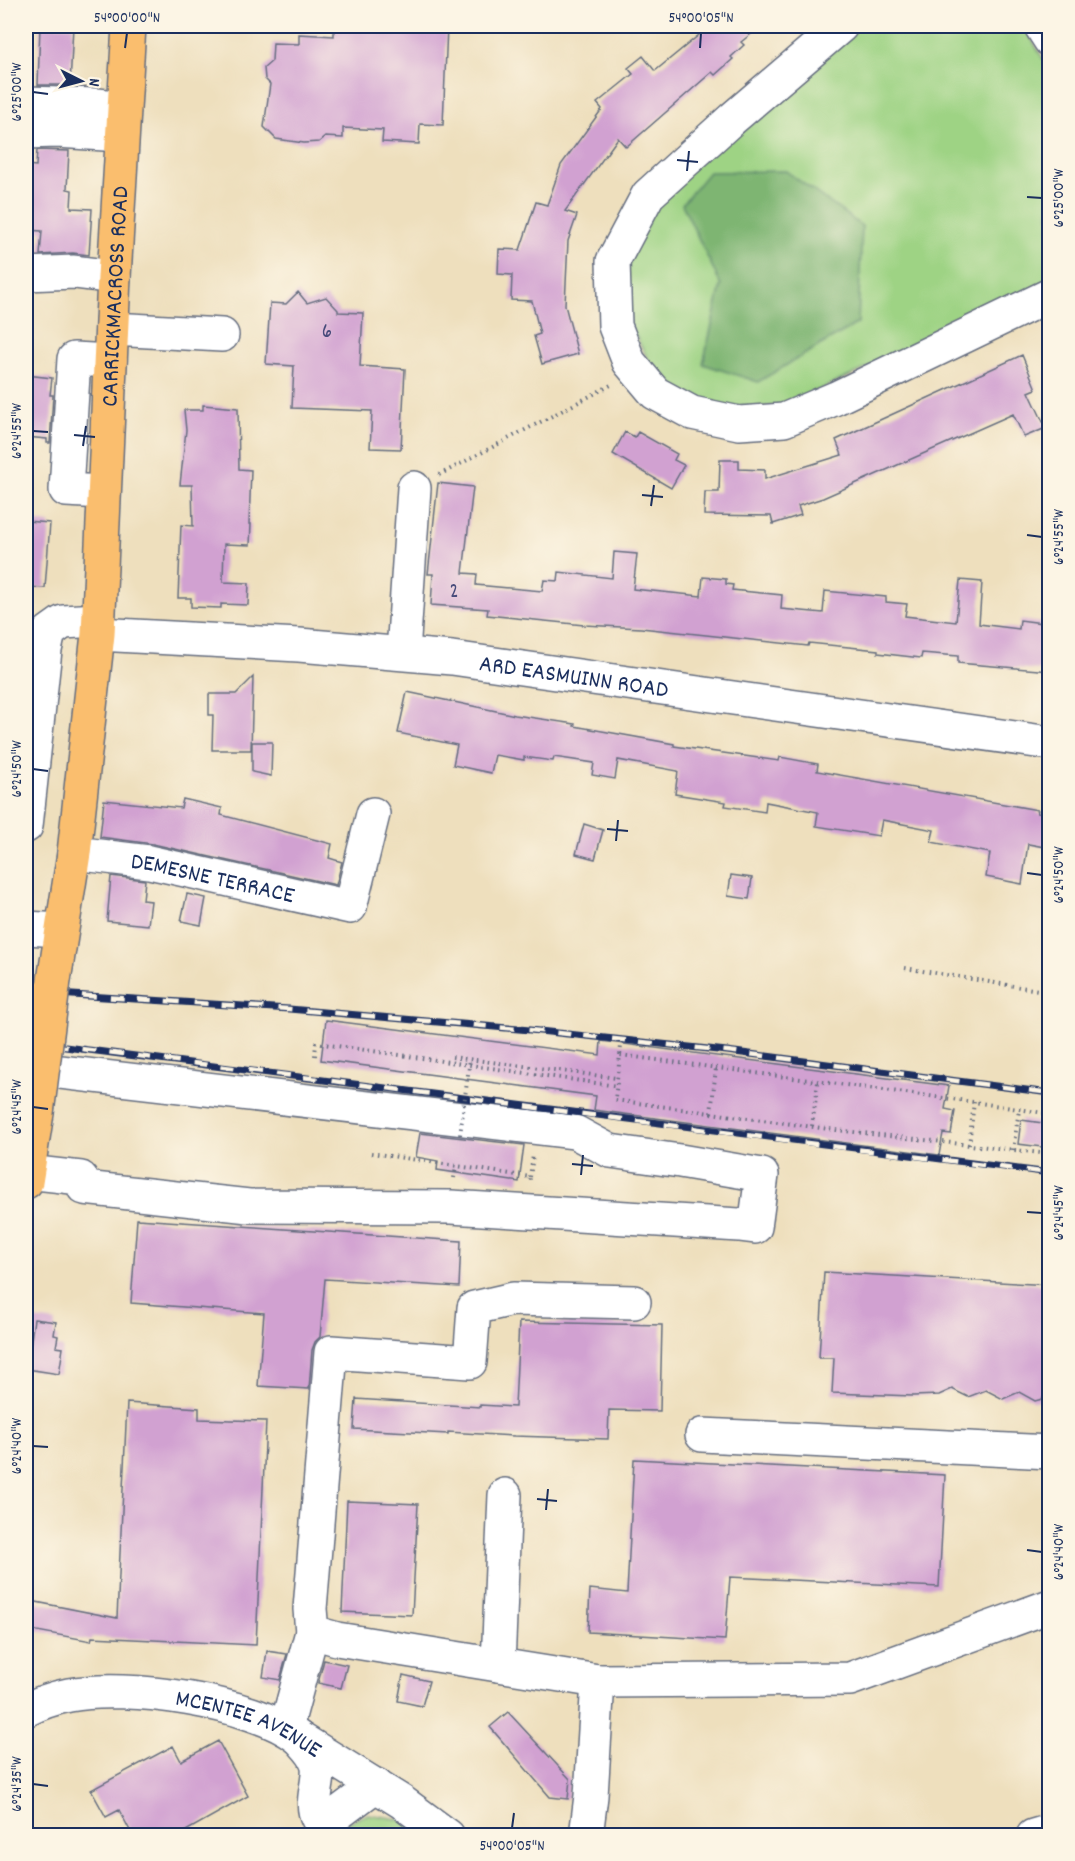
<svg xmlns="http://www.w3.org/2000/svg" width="1075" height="1861" font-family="Dekko,sans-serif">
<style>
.green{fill:#9ed384;stroke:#5c8171;stroke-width:1.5}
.forest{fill:#7eb572;stroke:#4c7268;stroke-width:1.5}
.building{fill:#d1a1d1}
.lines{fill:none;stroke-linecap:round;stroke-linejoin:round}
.minor-casing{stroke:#656d7f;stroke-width:36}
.major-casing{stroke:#656d7f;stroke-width:36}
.path{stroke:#656d7f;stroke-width:4;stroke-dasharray:1.5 4.5;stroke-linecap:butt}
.minor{stroke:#fff;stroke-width:33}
.major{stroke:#fabe6e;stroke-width:33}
.rail-casing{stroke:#1b2f5e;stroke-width:7}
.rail{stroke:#fcf5e5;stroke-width:4.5;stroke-dasharray:14;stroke-linecap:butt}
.major-bridge-casing{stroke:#656d7f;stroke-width:36;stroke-linecap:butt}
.path-bridge{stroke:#656d7f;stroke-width:4;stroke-dasharray:1.5 4.5;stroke-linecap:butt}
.major-bridge{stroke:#fabe6e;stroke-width:33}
.ticks{fill:none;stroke:#1b2f5e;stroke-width:2}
.labels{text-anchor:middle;stroke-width:6;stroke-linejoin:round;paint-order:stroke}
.number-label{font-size:21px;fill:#484c7b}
.street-label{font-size:24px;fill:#1b2f5e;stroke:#fcf5e5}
.neatline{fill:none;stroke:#1b2f5e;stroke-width:2}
.ticks-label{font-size:15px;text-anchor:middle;fill:#1b2f5e}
</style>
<rect width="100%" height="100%" fill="#fcf5e5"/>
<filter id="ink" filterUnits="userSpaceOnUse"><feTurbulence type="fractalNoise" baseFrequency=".0167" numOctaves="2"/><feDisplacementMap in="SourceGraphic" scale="12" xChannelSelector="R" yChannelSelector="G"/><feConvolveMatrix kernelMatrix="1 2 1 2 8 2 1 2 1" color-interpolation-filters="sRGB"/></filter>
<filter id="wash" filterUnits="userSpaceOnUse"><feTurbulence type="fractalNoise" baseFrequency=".008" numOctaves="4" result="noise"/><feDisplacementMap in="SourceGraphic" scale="24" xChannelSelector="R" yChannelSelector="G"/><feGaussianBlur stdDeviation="1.35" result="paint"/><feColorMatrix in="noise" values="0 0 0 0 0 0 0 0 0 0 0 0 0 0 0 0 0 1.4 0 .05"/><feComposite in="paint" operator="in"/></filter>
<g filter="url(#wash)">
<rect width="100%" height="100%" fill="#eedfbd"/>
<!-- green -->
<path class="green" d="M858,26H1024L1049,69V287L783,406L728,408L685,394L652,367L631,327L624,288L634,239L665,191Z
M368,1814L403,1820L432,1836H342L344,1824Z"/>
<!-- forest -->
<path class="forest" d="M786,171L862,226L858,323L758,382L703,364L721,285L682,204L709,172Z"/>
<g id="blocks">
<!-- building -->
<path class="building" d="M40,26H73L70,85H38Z
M334,26H447L443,125L420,124L419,144L382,142L383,130L343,128V138L325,137L319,142L304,143L276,139L264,127L270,84L265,79L264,68L272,61L273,43L299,44V34L334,36Z
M710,26H761L741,42L744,45L731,57L733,59L715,75L712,72L626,147L618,138L565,211L577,215L568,241L565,305L578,354L542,364L534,336L540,334L532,301L511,300L512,275L498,274L499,249L520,250L536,202L547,205L561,165L602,109L597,103L633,74L628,68L643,56L655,71Z
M37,150L69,151L67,189L72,190L71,208L92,209L89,255L73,253L40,255L42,231L26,230V165L36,166Z
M298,292L307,303L326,297L338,310V312L363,313L360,366L405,369L401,449L370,448L372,411L292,408L294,366L266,364L270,303L286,304Z
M1022,355L1036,389L1029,392L1046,428L1024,437L1013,414L823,498L798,506L801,515L773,524L771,516L704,515L705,492H719L720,460H739V469L765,470V479L842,455L836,440Z
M26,375L52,378L50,395H53L50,443H47V439L26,437Z
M203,405L238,408L239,469L251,470L249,524H251L250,545L224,544L223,582L249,583L248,605L221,604V608L191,607V598H178L181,525L193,526L192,485H180L186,430L184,410H203Z
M625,432L635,437L638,432L677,454L674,460L684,465L671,488L613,454Z
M438,483L473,487L463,573L477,574L476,585L542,591L544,580L558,581L559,572L612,578L614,552L637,554L633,589L701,596L703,577L726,579V584L733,585L732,590L782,595L781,609L823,613L825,591L886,597V602L907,604L905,616L956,622L960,580L982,582L979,624L1019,629L1020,620L1050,624V671L958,663V656L922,653L921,658L878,653V650L809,643L808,646L641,628L584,625L487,615L488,609L431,605L433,574H428Z
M26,521L50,523L45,588L26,587Z
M253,677L251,750H212L213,715H209V694H236Z
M407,692L515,715L575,724L574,726L674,744V746L779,761L780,757L818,764L817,771L1038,810L1037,813L1050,815V848L1028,844L1022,884L986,877L990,853L931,842L934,830L882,820L879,836L816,826L818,812L766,802L765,812L725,806L726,802L675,794L678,771L618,760L615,779L592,775L594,763L554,757L553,761L524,757V760L495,755L491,773L453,765L457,745L398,733Z
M252,742H272L271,776L252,772Z
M183,799L222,808L221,815L332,844L329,858L342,862L336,885L153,844L100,837L104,800L181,808Z
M584,824L603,830L595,859L576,854Z
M731,875L752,878L749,899L728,896Z
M111,876L145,880L143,900L151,901L148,925L107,921Z
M187,894L206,898L201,925L181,921Z
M326,1020L600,1055L601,1041L949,1086L945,1109L955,1111L951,1134L943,1133L939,1155L594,1110L596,1096L321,1060Z
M1021,1120L1050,1124V1148L1018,1144Z
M420,1133L524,1145L519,1182L437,1170L438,1161L416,1157Z
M137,1219L461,1241L459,1287L325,1279L320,1337L315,1342L312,1350L309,1389L258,1386L264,1313L131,1303Z
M824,1272L1050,1285V1381L1047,1393L1042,1399L1035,1401L1019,1392L1003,1399L986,1390L968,1397L952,1389L939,1395L913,1396L832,1393L834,1358H819Z
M34,1319L56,1322L54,1335L58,1336L56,1347L63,1348L59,1374L27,1369Z
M519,1322L662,1325L660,1411L609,1410L608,1439L514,1436L448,1432V1434L354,1429L356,1399L480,1407V1405L515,1407Z
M127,1403L199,1408V1419L266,1421L256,1645L92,1637L91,1641L26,1629V1600L117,1618Z
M634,1459L945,1475L939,1587L730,1577L725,1640L588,1632L590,1589L627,1593Z
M347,1501L418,1504L412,1615L342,1612Z
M267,1651L287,1654L280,1680L263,1677Z
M324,1660L347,1665L341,1688L318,1683Z
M403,1675L429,1681L422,1706L398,1701Z
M508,1712L570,1779L568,1799L550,1797L490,1727Z
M218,1741L248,1796L177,1836H133L119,1810L106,1817L91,1790L173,1746L181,1761Z"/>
</g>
</g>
<g filter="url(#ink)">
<use href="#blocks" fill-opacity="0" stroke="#656d7f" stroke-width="1.5"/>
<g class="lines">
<defs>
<g id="minor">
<path d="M841,26L732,119L648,195L613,261L615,326L629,362L655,393L692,413L739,423L784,420L836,398L1050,295"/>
<path d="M1041,26L1050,40"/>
<path d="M26,103L97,105L123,108"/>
<path d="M26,132L57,131L121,135"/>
<path d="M26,274L74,272L114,277"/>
<path d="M112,329L222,335"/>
<path d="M103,492L66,490L74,359L110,361"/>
<path id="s1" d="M98,634L299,645L452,658L1050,743"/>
<path d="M403,653L414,488"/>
<path d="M26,826L45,650L49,632L63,622L98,620"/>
<path id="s2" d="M74,853L149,862L350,907L373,814"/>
<path d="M26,928L61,930"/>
<path d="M26,1068L575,1132L610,1151L680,1161L762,1175L755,1227L739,1225L451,1207L249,1206L84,1188L81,1178L27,1172"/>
<path d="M702,1435L1050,1452"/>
<path d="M505,1495L498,1665L337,1639L312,1632L310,1609L331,1352L470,1362L474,1308L513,1299L634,1302"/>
<path d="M498,1665L598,1681L850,1679L1050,1606"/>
<path id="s3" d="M26,1710C39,1703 54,1698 69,1695C127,1684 252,1701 299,1738L402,1802L448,1836"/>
<path d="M286,1728L312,1632"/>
<path d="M299,1738C306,1746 316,1755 318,1766C320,1784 309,1803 318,1819L332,1818L376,1785"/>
<path d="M586,1836L591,1796L598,1681"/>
<path d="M1033,1836L1050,1831"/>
</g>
<g id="major">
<path id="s4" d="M53,987L74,853L98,634L114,277L129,26"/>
<path d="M26,1182L37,1113"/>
</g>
</defs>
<!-- minor casing -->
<use href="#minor" class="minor-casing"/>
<!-- major casing -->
<use href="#major" class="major-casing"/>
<!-- path -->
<path class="path" d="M439,475L613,384
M905,968L1050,992
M620,1055L621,1046
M315,1056L316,1043L617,1086
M452,1057L617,1078
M711,1113L716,1068
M1050,1114L974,1102L620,1055L615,1100L836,1130L1050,1154
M812,1126L818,1082
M969,1145L974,1102
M1013,1150L1019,1110
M371,1153L530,1177L529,1183
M530,1177L533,1155
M454,1178L456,1167"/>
<!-- minor -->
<use href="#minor" class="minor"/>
<!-- major -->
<use href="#major" class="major"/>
<defs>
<path id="rail" d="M26,992L289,1009L530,1030L727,1051L1050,1093
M26,1042C367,1084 708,1132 1050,1173"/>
</defs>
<!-- rail casing -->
<use href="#rail" class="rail-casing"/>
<!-- rail -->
<use href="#rail" class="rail"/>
<defs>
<path id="major-bridge" d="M37,1113L53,987"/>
</defs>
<!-- major-bridge casing -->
<use href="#major-bridge" class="major-bridge-casing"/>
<!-- path-bridge -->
<path class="path-bridge" d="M460,1135L470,1059"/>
<!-- major-bridge -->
<use href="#major-bridge" class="major-bridge"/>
</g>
</g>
<!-- ticks -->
<path class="ticks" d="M125,48L127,33M700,48L701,33M33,92L48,94M677,160L698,162M687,171L689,151M1027,197L1042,198M33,431L48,432M74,435L95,437M83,446L86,426M642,495L663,497M651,506L654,485M1027,535L1042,537M33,769L48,771M607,829L628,831M616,841L618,820M1027,873L1042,875M33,1107L48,1109M572,1164L593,1166M581,1175L583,1155M1027,1212L1042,1213M33,1446L48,1447M537,1499L557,1501M546,1510L548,1489M1027,1550L1042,1552M33,1784L48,1786M512,1828L514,1813"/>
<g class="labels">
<!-- number labels -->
<g class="number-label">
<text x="327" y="337">6</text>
<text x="454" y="597">2</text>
</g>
<!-- street labels -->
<g class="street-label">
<text dy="8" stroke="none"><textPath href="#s4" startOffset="694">CARRICKMACROSS ROAD</textPath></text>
<text dy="8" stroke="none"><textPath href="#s1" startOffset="478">ARD EASMUINN ROAD</textPath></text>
<text dy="8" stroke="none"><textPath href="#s2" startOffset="141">DEMESNE TERRACE</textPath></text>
<text dy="8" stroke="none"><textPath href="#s3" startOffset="231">MCENTEE AVENUE</textPath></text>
</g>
</g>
<!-- margin -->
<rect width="1075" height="1861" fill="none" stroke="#fcf5e5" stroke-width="66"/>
<!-- north arrow -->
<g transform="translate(81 81) rotate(96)" stroke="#fcf5e5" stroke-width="4.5" paint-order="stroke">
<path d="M0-4.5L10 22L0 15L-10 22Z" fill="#1b2f5e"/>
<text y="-9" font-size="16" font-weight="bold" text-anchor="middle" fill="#1b2f5e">N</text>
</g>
<rect x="33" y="33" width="1009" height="1795" class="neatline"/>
<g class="ticks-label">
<text x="127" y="22">54°00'00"N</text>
<text x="701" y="22">54°00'05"N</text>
<text transform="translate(16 92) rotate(-90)" y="5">6°25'00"W</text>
<text transform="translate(1058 198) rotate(-90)" y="5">6°25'00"W</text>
<text transform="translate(16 431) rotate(-90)" y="5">6°24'55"W</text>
<text transform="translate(1058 537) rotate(-90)" y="5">6°24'55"W</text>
<text transform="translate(16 769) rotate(-90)" y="5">6°24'50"W</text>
<text transform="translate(1058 875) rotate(-90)" y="5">6°24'50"W</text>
<text transform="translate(16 1107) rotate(-90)" y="5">6°24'45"W</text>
<text transform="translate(1058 1213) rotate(-90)" y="5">6°24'45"W</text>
<text transform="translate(16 1446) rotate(-90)" y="5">6°24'40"W</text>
<text transform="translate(1058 1552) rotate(-90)" y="5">6°24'40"W</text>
<text transform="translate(16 1784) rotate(-90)" y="5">6°24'35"W</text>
<text x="512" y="1850">54°00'05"N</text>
</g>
</svg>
